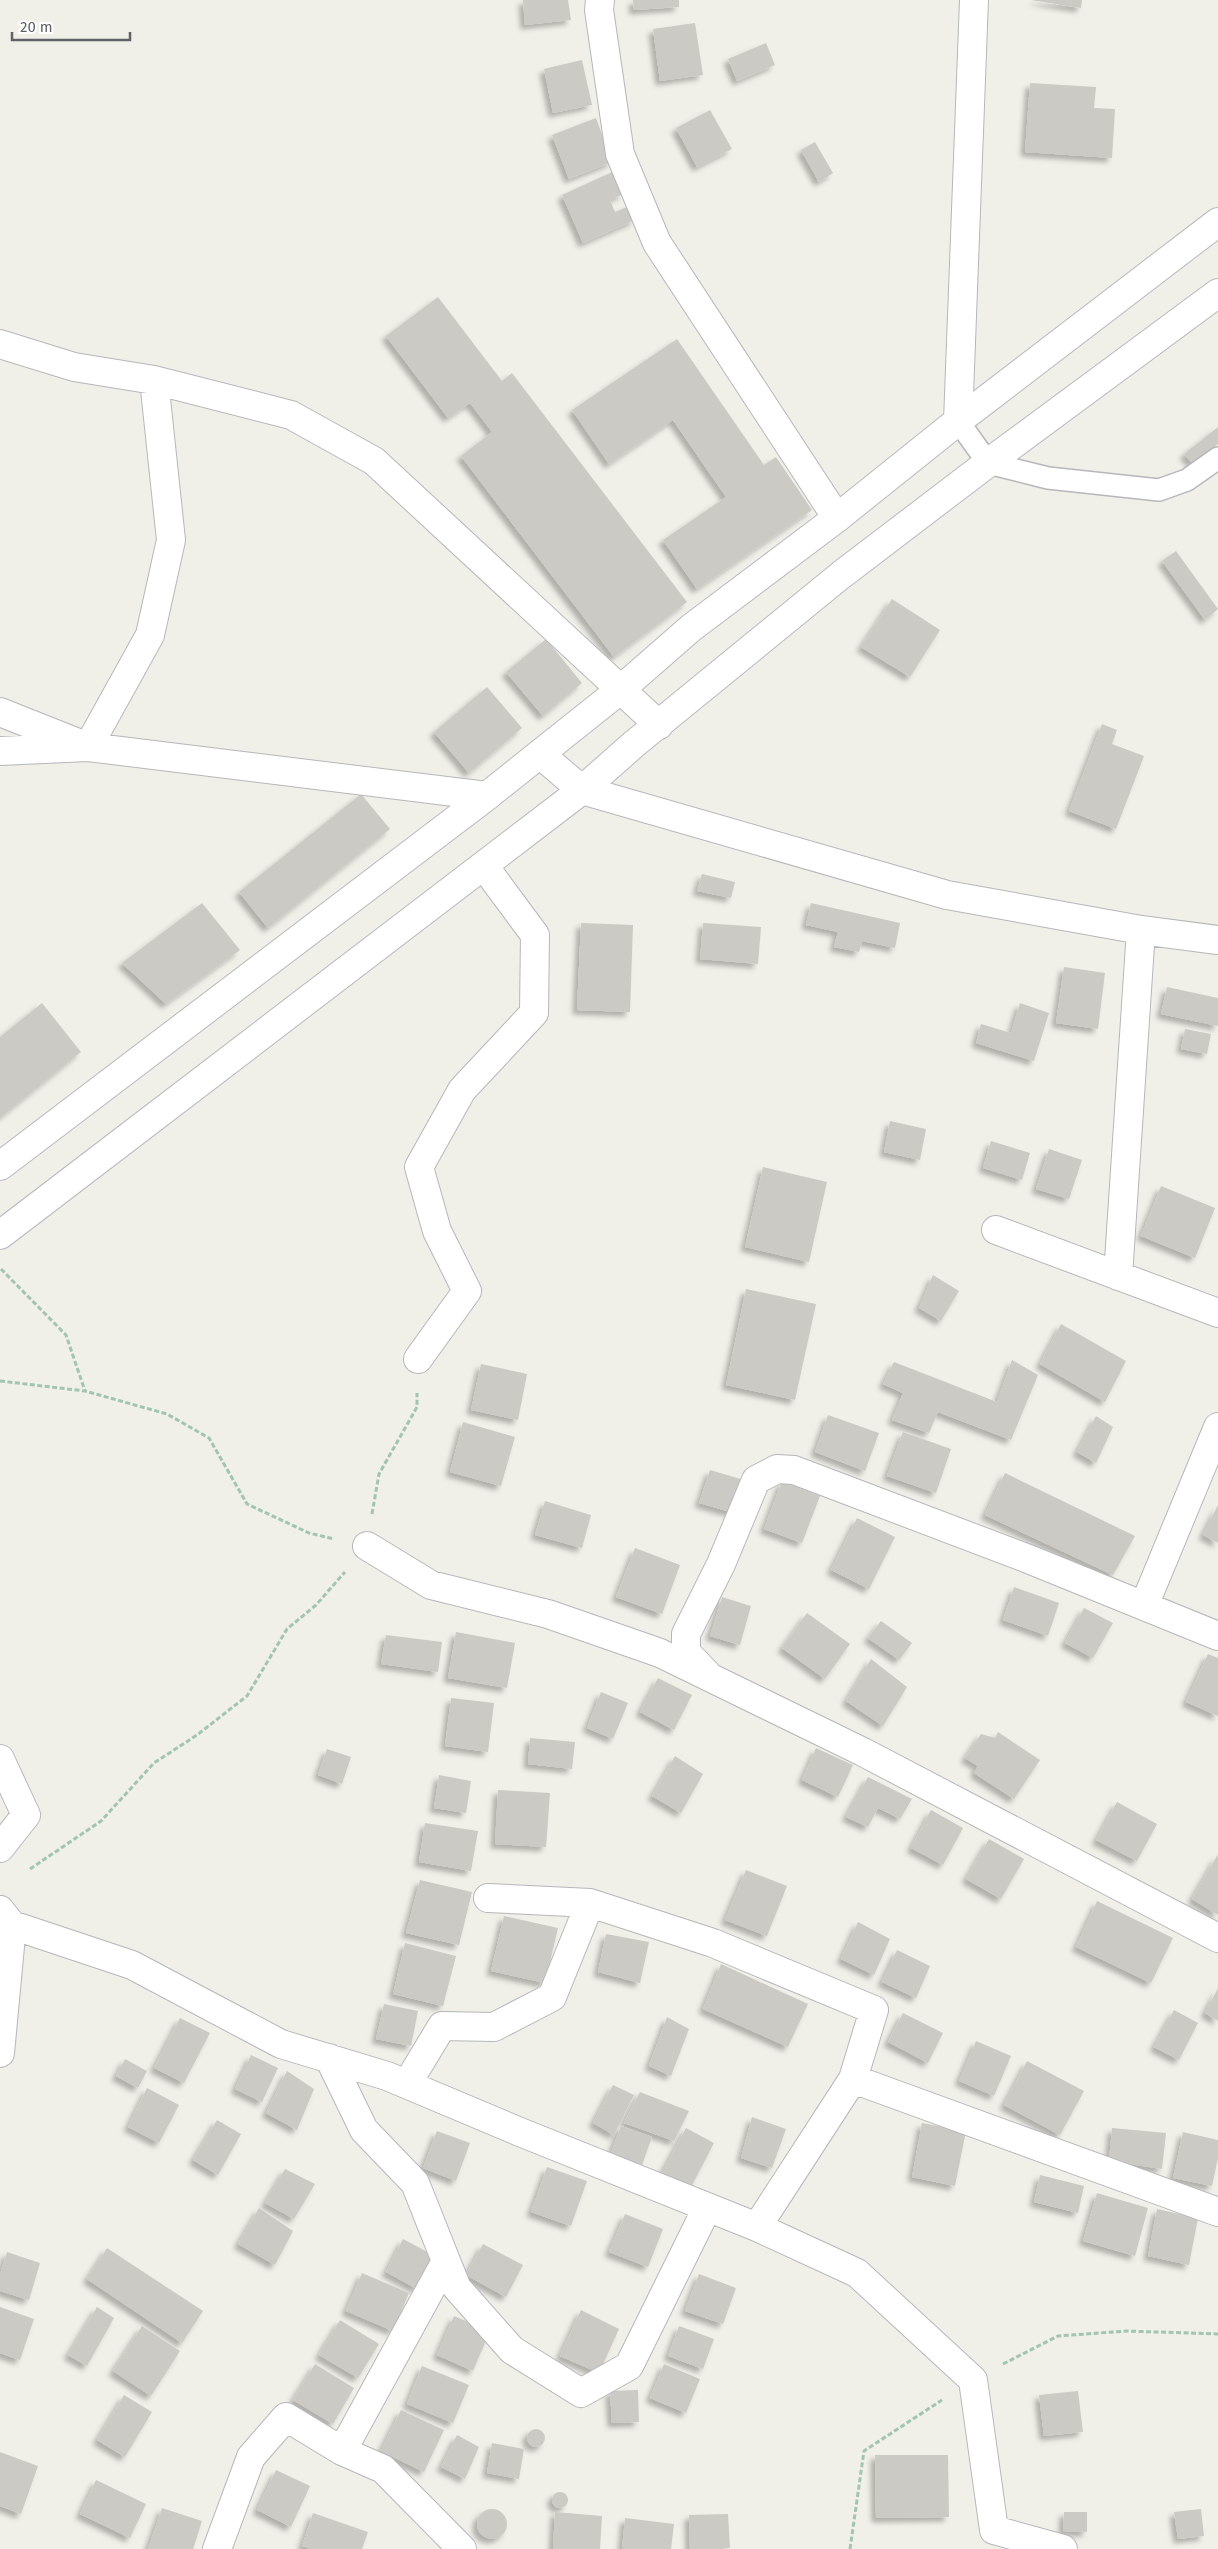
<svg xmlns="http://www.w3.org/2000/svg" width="1218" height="2549" font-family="'Fira Sans',sans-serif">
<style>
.building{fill:#cccac5;filter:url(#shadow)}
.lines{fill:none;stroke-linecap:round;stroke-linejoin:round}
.lane-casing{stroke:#b5b7bb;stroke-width:24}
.street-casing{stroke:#b5b7bb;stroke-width:30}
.secondary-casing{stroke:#b6b9be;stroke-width:30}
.path{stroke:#a1c5ae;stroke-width:3;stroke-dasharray:5 2.5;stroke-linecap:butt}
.lane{stroke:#fff;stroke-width:21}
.street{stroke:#fff;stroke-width:28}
.secondary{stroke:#fff;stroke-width:28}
</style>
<defs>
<filter id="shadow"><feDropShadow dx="-4.5" dy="4.5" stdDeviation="2.5" flood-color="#0004"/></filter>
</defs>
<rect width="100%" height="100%" fill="#f0efe8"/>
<!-- building -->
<path class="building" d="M523,0H568L571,20L525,25Z
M633,0H679V7L634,10Z
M1031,0H1082L1081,8Z
M695,23L703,75L660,81L653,29Z
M766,43L775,65L737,81L728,59Z
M582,60L592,105L553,113L544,69Z
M1030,83L1096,87L1094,108L1115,109L1112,158L1025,152Z
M710,110L732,149L697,167L676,128Z
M596,118L612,162L569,179L552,135Z
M815,142L833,173L819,182L801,150Z
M612,172L623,194L610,200L615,212L629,206L635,220L583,243L562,195Z
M438,297L502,381L512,373L687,602L614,657L461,456L492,432L470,403L448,418L386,336Z
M677,339L764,465L776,457L812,510L697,589L663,540L726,497L673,420L609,464L572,410Z
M1218,427V444L1193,464L1184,454Z
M1176,551L1218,609L1205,620L1162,561Z
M892,599L940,630L910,677L861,647Z
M546,639L582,683L543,716L506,672Z
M487,687L522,728L469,773L434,732Z
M1102,724L1117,730L1112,744L1144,756L1116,829L1069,811Z
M361,794L390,829L268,928L239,892Z
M702,874L735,882L731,898L697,891Z
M202,903L240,950L166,1004L122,963Z
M811,903L900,923L895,948L862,941L859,952L834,947L838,932L806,925Z
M581,923L633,925L630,1012L577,1010Z
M703,923L761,927L758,964L700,959Z
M1064,967L1105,973L1098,1029L1056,1023Z
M1167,987L1218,998V1026L1161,1014Z
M42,1003L81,1052L0,1118V1037Z
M1020,1003L1049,1013L1034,1061L976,1043L981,1024L1011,1033Z
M1185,1029L1211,1034L1207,1054L1181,1049Z
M890,1121L926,1129L920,1160L884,1152Z
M991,1141L1030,1153L1022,1180L983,1168Z
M1049,1149L1082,1160L1069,1199L1036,1189Z
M763,1167L827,1182L809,1262L745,1247Z
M1161,1186L1215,1208L1195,1258L1141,1236Z
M933,1275L959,1291L941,1321L919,1308Z
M746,1289L816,1304L795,1400L726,1385Z
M1061,1324L1126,1361L1105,1402L1040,1364Z
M1012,1360L1038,1375L1011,1440L938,1412L929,1433L892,1420L903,1393L883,1384L894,1362L997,1402Z
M481,1364L527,1374L518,1420L471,1410Z
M828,1415L879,1433L865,1471L815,1452Z
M1096,1416L1113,1427L1096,1463L1077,1452Z
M463,1422L515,1437L501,1486L450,1472Z
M903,1432L951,1449L936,1493L887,1476Z
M710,1470L744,1480L734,1513L699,1503Z
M1005,1473L1135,1536L1113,1575L985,1515Z
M782,1481L820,1496L802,1543L764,1529Z
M545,1501L591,1515L582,1548L535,1535Z
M1218,1505V1543L1203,1535Z
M857,1518L895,1537L869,1589L831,1570Z
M635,1548L680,1565L662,1614L616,1597Z
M1014,1587L1059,1603L1048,1636L1003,1620Z
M722,1597L751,1606L740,1645L710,1636Z
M1084,1608L1113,1623L1093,1658L1065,1643Z
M807,1613L850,1644L825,1679L782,1648Z
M881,1621L912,1643L899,1660L868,1638Z
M456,1632L515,1643L507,1688L448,1678Z
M386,1635L442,1642L438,1672L381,1664Z
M1208,1654L1218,1658V1716L1186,1702Z
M871,1659L907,1687L883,1726L846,1701Z
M658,1678L692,1695L674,1730L640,1712Z
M601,1692L628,1703L613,1739L587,1728Z
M451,1698L494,1703L488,1752L445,1746Z
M998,1732L1040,1760L1014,1799L974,1773L978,1766L965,1758L981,1734L995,1738Z
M530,1738L575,1742L572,1769L528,1764Z
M816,1748L853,1765L838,1797L802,1780Z
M327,1749L351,1757L342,1784L318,1775Z
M675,1756L703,1774L681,1813L652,1796Z
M439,1775L471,1781L466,1813L434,1808Z
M868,1777L912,1799L900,1819L878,1808L868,1827L846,1817Z
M498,1790L550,1793L546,1847L495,1844Z
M1117,1802L1157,1824L1137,1861L1096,1840Z
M931,1810L963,1828L943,1865L911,1848Z
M425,1823L478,1831L471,1871L419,1862Z
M989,1839L1024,1859L1001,1899L966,1879Z
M1218,1854V1915L1192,1899Z
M746,1870L787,1886L767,1936L725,1920Z
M420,1880L472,1892L459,1945L406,1933Z
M1097,1901L1173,1938L1151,1983L1076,1947Z
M504,1916L558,1928L545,1983L491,1971Z
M858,1922L890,1939L874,1975L841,1959Z
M606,1934L649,1942L640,1983L598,1972Z
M405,1943L456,1956L443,2006L393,1994Z
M897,1950L930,1966L916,1998L882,1982Z
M721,1964L808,2004L788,2047L703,2009Z
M1218,1988V2021L1205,2013Z
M384,2004L418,2011L411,2046L376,2039Z
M1174,2010L1198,2023L1179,2060L1154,2047Z
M903,2013L943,2033L928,2063L888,2042Z
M667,2017L689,2029L671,2076L649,2066Z
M180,2018L210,2033L184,2083L154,2068Z
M976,2041L1011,2056L994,2096L959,2081Z
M251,2055L278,2068L262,2102L235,2089Z
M125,2059L147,2071L138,2088L116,2076Z
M1027,2061L1084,2091L1060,2135L1004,2105Z
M287,2071L314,2089L297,2130L266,2113Z
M613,2085L634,2095L614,2135L593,2123Z
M147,2088L179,2105L159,2143L128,2127Z
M640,2092L689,2111L674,2141L624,2123Z
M752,2117L786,2129L772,2168L741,2158Z
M217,2120L241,2134L218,2175L193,2160Z
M922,2123L966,2131L955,2186L912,2177Z
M621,2126L652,2137L642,2165L611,2153Z
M686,2128L714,2143L689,2191L661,2175Z
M1112,2128L1166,2133L1162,2169L1109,2161Z
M437,2131L470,2143L456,2181L423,2168Z
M1183,2132L1218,2140V2158L1212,2186L1173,2178Z
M547,2167L587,2181L571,2226L531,2212Z
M285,2169L315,2184L294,2219L265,2203Z
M1040,2175L1084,2186L1078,2213L1034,2202Z
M1097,2193L1148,2208L1135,2256L1083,2241Z
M259,2208L293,2231L275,2265L238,2244Z
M1157,2209L1198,2218L1189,2265L1148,2256Z
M625,2214L663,2229L648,2267L609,2252Z
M403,2239L435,2256L417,2289L386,2272Z
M483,2244L523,2265L506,2297L466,2275Z
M107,2248L203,2311L182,2343L87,2279Z
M7,2252L40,2263L29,2300L0,2291V2274Z
M362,2273L409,2293L393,2331L346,2311Z
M699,2274L736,2288L723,2324L685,2311Z
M0,2307L34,2319L20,2360L0,2353Z
M97,2307L114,2318L87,2366L68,2355Z
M581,2310L619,2329L599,2373L560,2356Z
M454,2316L490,2331L473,2371L437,2355Z
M340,2320L379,2344L358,2378L319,2355Z
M142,2326L180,2351L151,2396L113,2371Z
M679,2326L714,2339L703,2369L668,2356Z
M315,2364L354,2388L333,2424L293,2400Z
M664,2364L700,2379L686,2413L650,2398Z
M422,2366L469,2385L453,2423L407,2404Z
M638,2390L639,2422L612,2423L610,2391Z
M1078,2391L1083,2432L1044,2436L1039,2395Z
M124,2395L152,2412L125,2457L97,2440Z
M401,2410L444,2430L424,2472L381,2451Z
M527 2438a9 9 0 1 1 18 0a9 9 0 1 1-18 0Z
M457,2435L479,2447L465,2479L441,2467Z
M492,2443L524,2449L519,2479L487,2473Z
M0,2452L38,2466L21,2514L0,2506Z
M875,2455H948L949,2517L876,2518Z
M276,2470L310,2486L291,2527L257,2510Z
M96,2480L146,2504L130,2538L80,2514Z
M552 2500a8 8 0 1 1 16 0a8 8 0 1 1-16 0Z
M162,2508L202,2521L193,2549H148Z
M477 2524a15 15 0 1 1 30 0a15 15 0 1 1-30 0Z
M1201,2509L1204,2536L1178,2539L1174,2512Z
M555,2512L602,2516L600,2549H553Z
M1064,2512H1087V2532L1063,2531Z
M313,2513L368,2532L362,2549H311L302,2546Z
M728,2514L730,2548L690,2549L689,2515Z
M625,2518L674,2524L671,2549H622Z"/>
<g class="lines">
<defs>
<path id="lane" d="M958,421L988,463L1048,478L1159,490L1187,480L1218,458"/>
<path id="street" d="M600,0L599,10L620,154L657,243L837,518
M0,344L74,367L154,380L291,415L374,461L659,725
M958,421L974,0
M0,712L88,747L487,796
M0,751L88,747L150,635L171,540L154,380
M540,754L582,790L947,895L1141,930L1218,940
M996,1230L1218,1313
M1118,1276L1141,930
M418,1359L467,1291L437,1231L419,1167L462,1090L534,1013L535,935L484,866
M367,1546L431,1585L548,1614L660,1653L863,1752L1218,1938
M1144,1606L1218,1427
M707,1674L686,1652V1634L721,1564L756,1480L777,1469L794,1470L1026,1558L1218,1636
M0,1759L26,1815L0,1848
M488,1898L590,1903L713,1943L874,2010L853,2079L1218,2212
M0,1910L12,1925L0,2053
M12,1925L132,1965L281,2044L387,2076L520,2132L757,2227L857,2273L973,2380L994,2530L1063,2549
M407,2084L442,2026L494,2027L552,1997L590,1903
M757,2227L853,2079
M446,2261L457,2288L512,2350L581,2393L629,2366L707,2208
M342,2451L383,2469L462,2549
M217,2549L251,2457L286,2417L342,2451L446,2261L415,2183L364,2130L329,2058"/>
<path id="secondary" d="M0,1166L487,796L620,690L691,628L837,518L958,421L1218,222
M0,1235L582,790L634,744L841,575L988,463L1218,293"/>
</defs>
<!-- lane casing -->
<use href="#lane" class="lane-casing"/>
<!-- street casing -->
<use href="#street" class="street-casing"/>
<!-- secondary casing -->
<use href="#secondary" class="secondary-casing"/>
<!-- path -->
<path class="path" d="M1,1269L66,1335L85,1391
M0,1381L85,1391L167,1414L209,1438L247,1504L309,1533L334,1539
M372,1514L379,1474L417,1407V1393
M30,1869L101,1821L154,1763L197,1735L247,1696L287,1629L316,1605L345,1572
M1003,2364L1058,2336L1127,2331L1218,2334
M850,2549L864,2451L942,2400"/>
<!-- lane -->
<use href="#lane" class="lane"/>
<!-- street -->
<use href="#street" class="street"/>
<!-- secondary -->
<use href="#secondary" class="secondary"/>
</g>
<!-- scale -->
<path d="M12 32v8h118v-8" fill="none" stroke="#5f6267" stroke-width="2.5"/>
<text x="20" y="32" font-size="15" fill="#5f6267" stroke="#ffffff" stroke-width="4" paint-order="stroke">20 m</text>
</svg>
